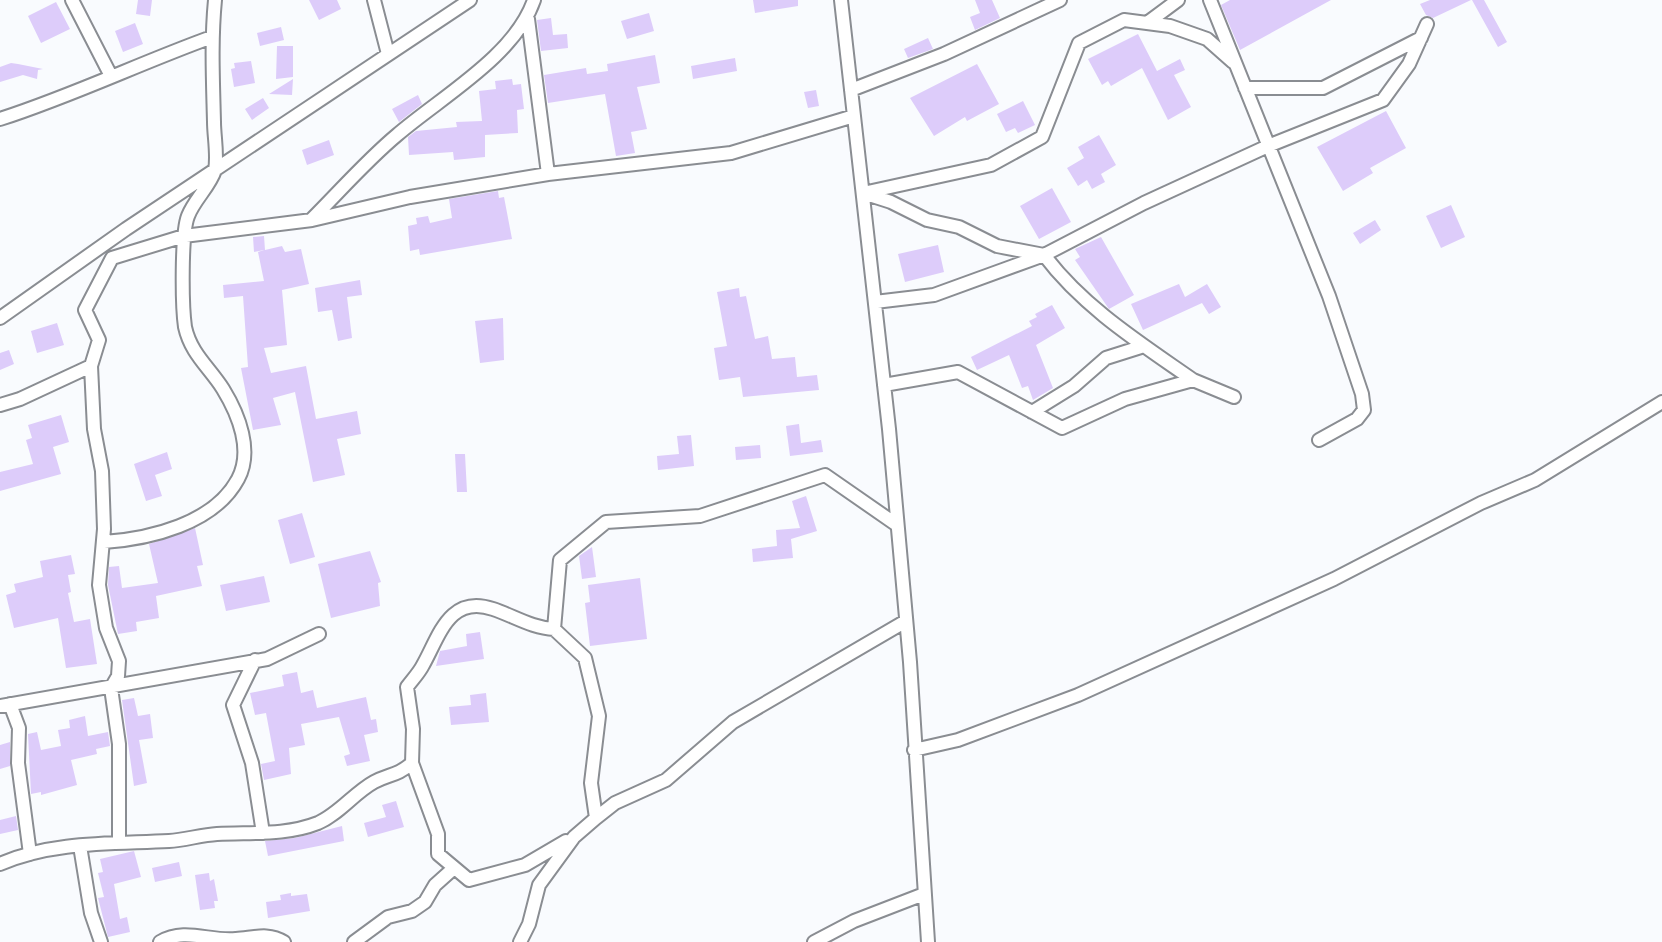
<svg xmlns="http://www.w3.org/2000/svg" width="1662" height="942" font-family="Ubuntu,sans-serif">
<style>
.building{fill:#ddccfa}
.lines{fill:none;stroke-linecap:round;stroke-linejoin:round}
.minor-casing{stroke:#8a8d92;stroke-width:16}
.minor{stroke:#fff;stroke-width:12}
</style>
<rect width="100%" height="100%" fill="#f9fbfe"/>
<!-- building -->
<path class="building" d="M138,0H152L150,16L136,14Z
M309,0H337L341,9L319,20Z
M753,0H798V6L755,13Z
M975,0H992L1000,18L975,30L970,17L980,13Z
M1230,0H1331L1240,50L1221,5Z
M1430,0H1471L1433,18L1426,15L1420,4Z
M1472,0H1484L1507,42L1498,47Z
M56,2L70,29L41,43L28,16Z
M649,13L654,31L627,39L621,21Z
M551,18L553,35L567,34L568,48L541,51L537,20Z
M135,23L143,44L123,52L115,31Z
M281,27L284,40L260,46L257,33Z
M1138,34L1157,71L1180,59L1185,70L1174,75L1191,107L1168,120L1142,68L1111,86L1108,81L1102,85L1088,59Z
M928,38L933,49L908,58L904,49Z
M277,46H293V77L276,79Z
M655,55L660,83L637,87L647,129L631,132L635,153L616,156L605,94L548,103L544,75L586,68L587,74L608,71L607,64Z
M735,58L737,71L693,79L691,66Z
M251,61L255,83L234,87L231,69L235,68L234,63Z
M11,63L18,64L43,69L38,70L37,79L23,75L0,82V67Z
M977,64L999,104L967,121L965,117L934,136L910,98Z
M293,79L292,95L269,94Z
M512,79L513,85L521,84L524,109L517,110L518,133L485,135V157L454,160L453,152L409,155L408,137L416,131L457,127L456,122L482,121L479,91L496,89L495,81Z
M816,90L819,106L808,108L804,92Z
M418,95L422,104L399,122L392,109Z
M263,98L269,108L252,120L245,109Z
M1023,101L1035,125L1018,133L1015,128L1006,132L997,114Z
M1386,111L1406,148L1370,168L1373,173L1343,191L1317,147Z
M1099,135L1116,165L1101,174L1105,182L1092,189L1087,180L1078,186L1067,168L1084,158L1078,147Z
M329,140L334,155L307,165L302,150Z
M1052,188L1071,222L1039,239L1020,206Z
M498,191L499,198L504,197L512,239L420,255L419,249L410,251L408,226L417,224L416,218L428,216L430,223L452,218L449,199Z
M1451,205L1465,237L1441,248L1426,216Z
M1375,220L1381,230L1360,244L1353,233Z
M264,236L265,250L282,246L285,252L301,249L309,284L282,290L287,345L264,348L271,373L306,366L316,419L357,411L361,434L337,439L345,475L313,482L295,392L273,398L281,425L253,430L241,368L248,367L243,296L224,298L223,285L264,281L258,252L264,250L254,252L253,237Z
M1101,237L1134,295L1109,309L1075,260L1080,257L1075,249Z
M938,245L944,272L905,282L898,254Z
M360,280L362,295L347,297L352,338L338,341L332,310L318,312L315,288Z
M1179,284L1185,297L1207,284L1221,307L1209,314L1202,303L1143,330L1131,304Z
M739,288L740,297L746,296L755,339L768,336L772,359L795,357L797,377L817,375L819,390L743,397L740,377L719,380L714,348L727,346L717,292Z
M1052,305L1065,328L1036,345L1053,388L1033,400L1028,386L1022,388L1009,355L977,370L971,357L1032,326L1029,321L1037,317L1035,314Z
M503,318L504,360L480,363L475,321Z
M57,323L64,345L37,353L31,331Z
M9,350L14,364L0,370V353Z
M61,415L69,442L53,447L61,474L0,491V472L33,464L26,440L32,438L28,425Z
M799,424L801,443L821,440L823,452L790,456L786,426Z
M691,435L694,466L658,470L657,456L679,454L677,436Z
M760,445L761,458L736,460L735,447Z
M167,452L172,469L155,475L162,496L146,501L134,464Z
M455,454H465L467,492H457Z
M806,496L817,531L791,539L793,558L753,562L752,549L777,546L776,530L800,528L792,501Z
M302,513L315,557L290,564L278,520Z
M195,528L203,565L197,566L202,586L156,596L159,618L136,622L137,631L118,634L108,585L109,567L119,566L122,588L158,583L149,544Z
M592,547L596,577L582,579L579,556Z
M370,551L381,582L378,583L380,606L331,618L318,564Z
M71,555L75,574L68,575L71,592L68,593L74,622L90,619L97,664L66,668L58,618L14,628L6,595L16,592L14,584L43,577L40,561Z
M264,576L270,602L226,611L220,585Z
M640,578L647,639L590,646L585,603L590,602L588,585Z
M480,632L484,659L436,666L440,651L467,646L466,634Z
M297,672L301,693L313,690L317,708L366,697L371,720L376,719L378,732L364,735L370,761L347,766L344,756L350,754L339,717L301,724L305,745L289,748L291,774L264,780L261,764L275,761L266,713L255,715L250,693L284,686L282,675Z
M486,693L489,722L451,725L449,707L471,705L470,695Z
M134,698L138,716L150,714L153,738L139,740L147,783L134,786L122,700Z
M85,716L88,736L108,732L110,746L96,749L97,754L71,760L77,785L41,795V792L31,794L28,734L37,732L41,750L61,746L58,730L70,728L69,720Z
M10,742V766L0,769V745Z
M396,801L404,827L368,837L364,823L386,817L382,805Z
M16,816L18,830L0,834V820Z
M342,826L344,841L268,856L265,841L295,838Z
M134,851L141,877L114,884L120,919L127,917L130,932L108,937L98,898L104,897L98,873L103,872L100,859Z
M179,862L182,876L155,882L152,868Z
M209,873L210,881L214,879L218,901H214L215,908L200,910L195,875Z
M291,893V896L307,894L310,911L268,918L266,902L281,900L280,895Z"/>
<g class="lines">
<defs>
<path id="minor" d="M72,0L111,76
M374,0L388,54
M841,0L889,429L910,662L928,942
M1210,0L1329,296L1362,394L1364,410L1357,419L1319,440
M528,19L548,174
M1147,23L1178,0
M1245,88H1323L1421,38
M851,90L944,54L1060,0
M0,119C72,96 140,63 212,37
M863,193L991,165L1042,137L1079,43L1124,20L1170,26L1207,39L1233,62
M866,194L891,202L927,220L959,227L997,246L1044,255C1083,307 1140,343 1193,380
M312,219C340,191 367,160 397,135C441,97 515,56 534,0
M875,302L934,295L1044,255L1144,203L1268,146L1383,100L1409,64L1427,24
M0,318L126,229L470,0
M91,366L94,429L102,471L104,529L99,585L106,628L119,661L118,676L111,688L119,744V841
M884,385L958,372L1062,428L1125,399L1193,380L1234,397
M0,405L20,399L91,366L99,340L85,310L112,258L184,236L312,220L410,197L548,174L731,153L854,116
M1032,412L1074,386L1106,358L1144,346
M104,542C149,539 214,524 238,479C253,451 239,415 223,389C209,367 191,354 185,327C182,306 181,234 188,216C194,200 210,186 215,170C218,156 214,136 214,122C213,81 211,41 215,0
M554,629L585,658L599,716L591,783L596,818
M255,660L233,705L252,763L263,833
M10,704L19,728L18,763L30,854
M0,706L267,659L319,634
M914,750L958,740L1078,695L1334,579L1481,503L1535,480L1662,402
M412,763L438,834V854L469,880L525,865L566,841
M80,846L91,913L101,942
M0,864C52,841 113,844 169,841C185,840 201,835 217,834C250,832 285,836 318,823C339,814 354,793 374,782C389,774 397,776 412,763L413,729L407,687C412,680 419,673 423,665C439,637 449,594 493,609C514,616 532,628 554,629L560,560L606,522L700,516L825,475L897,525
M160,942C185,927 210,942 236,939C253,938 268,932 284,942
M354,942L388,917L412,911L425,902L435,885L454,868
M520,942L529,924L539,885L574,837L596,818L615,803L666,780L733,722L906,621
M814,942L854,921L924,894"/>
</defs>
<!-- minor casing -->
<use href="#minor" class="minor-casing"/>
<!-- minor -->
<use href="#minor" class="minor"/>
</g>
</svg>
